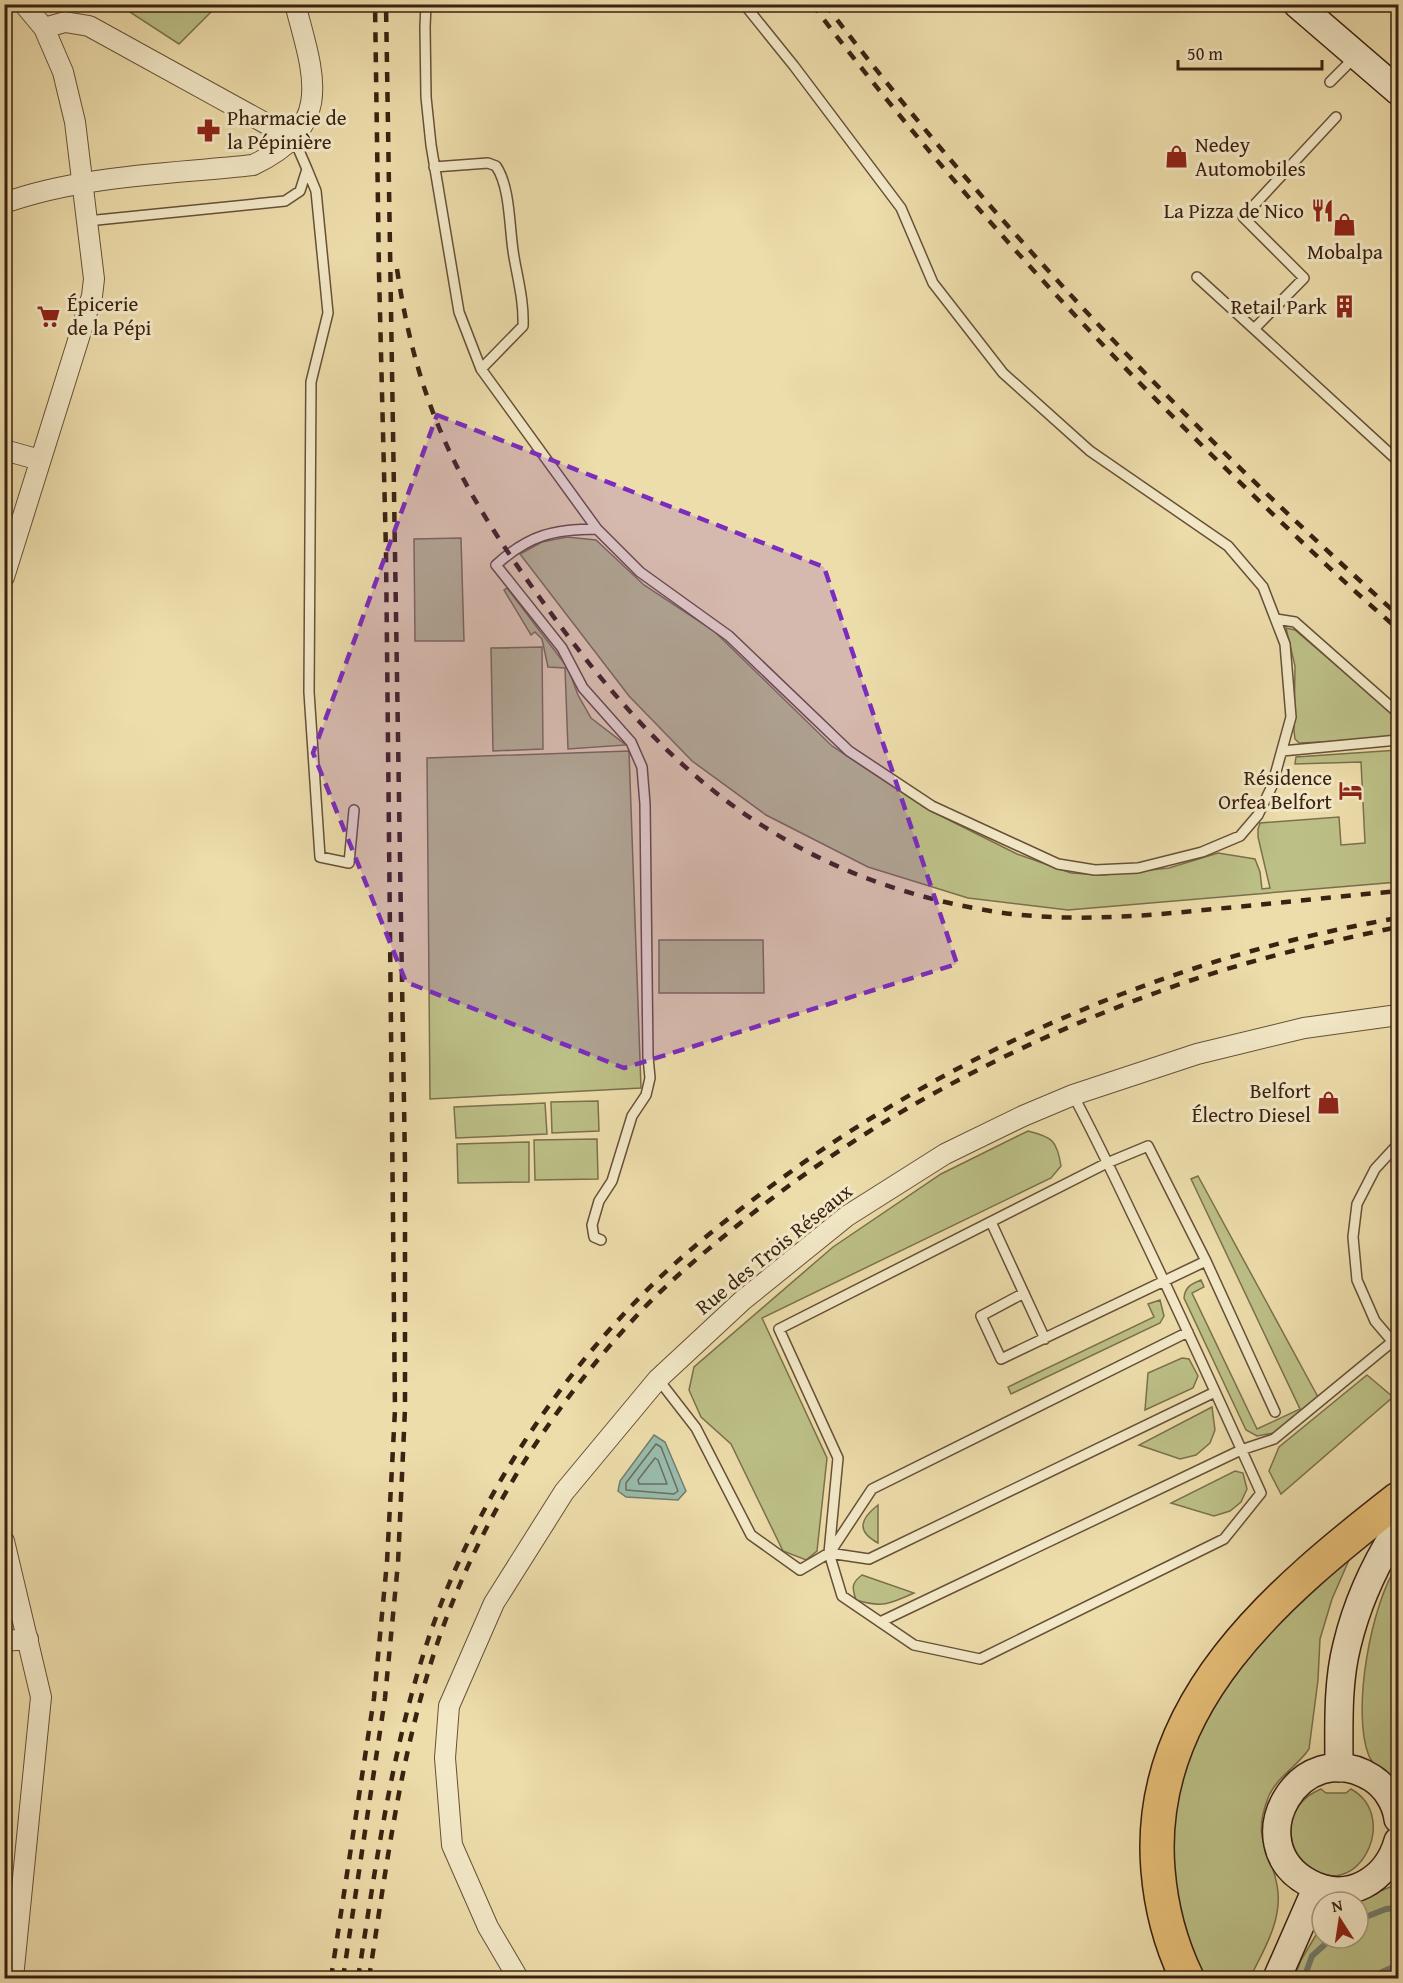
<svg xmlns="http://www.w3.org/2000/svg" width="1403" height="1983" font-family="'Gentium Book Plus',serif">
<style>
.green{fill:#bcc087;stroke:#7b704c;stroke-width:1.5}
.water{fill:#99bbac;stroke:#737d6e;stroke-width:1.5}
.lines{fill:none;stroke-linecap:round;stroke-linejoin:round}
.shore{stroke:#6a6e5e;stroke-width:1.5}
.stream{stroke:#737d6e;stroke-width:6}
.service-casing{stroke:#675038;stroke-width:12}
.minor-casing{stroke:#675038;stroke-width:22}
.secondary-casing{stroke:#3a2111;stroke-width:30}
.motorway-casing{stroke:#3a2111;stroke-width:36}
.service{stroke:#f3e9c8;stroke-width:9}
.minor{stroke:#f3e9c8;stroke-width:20}
.secondary{stroke:#f3e9c8;stroke-width:27}
.motorway{stroke:#e6be76;stroke-width:33}
.rail{stroke:#3a2111;stroke-width:4.5;stroke-dasharray:10 10;stroke-linecap:butt}
.marked{fill:#7b2cbf;fill-opacity:0.2;stroke:#7b2cbf;stroke-width:4.5;stroke-dasharray:12 8;stroke-linejoin:round}
.labels{text-anchor:middle;stroke-width:6;stroke-linejoin:round;paint-order:stroke}
.poi-label{font-size:21px;fill:#3a2111;stroke:#f3e9c8;text-anchor:end}
.street-label{font-size:21px;fill:#3a2111;stroke:#f3e9c8}
</style>
<rect width="100%" height="100%" fill="#edddab"/>
<filter id="stains"><feTurbulence type="fractalNoise" baseFrequency=".00333" numOctaves="4"/><feColorMatrix values="0 0 0 0 .2 0 0 0 0 .09 0 0 0 0 .02 0 0 0 .5 -.17"/></filter>
<radialGradient id="worn" r=".72"><stop offset=".6" stop-color="#630" stop-opacity="0"/><stop offset="1" stop-color="#630" stop-opacity=".3"/></radialGradient>
<!-- green -->
<path class="green" d="M125,4H218V5L179,44L122,7Z
M567,537L596,540L644,585L714,631L832,746L927,809L1017,854L1071,873L1102,875L1169,868L1218,853L1255,859L1260,872L1262,889L1270,888L1258,837V829L1260,823L1339,817L1341,845L1365,843L1361,762L1295,764L1296,757L1398,750V882L1068,910L968,898L868,867L766,815L692,761L629,696L520,554L542,542Z
M461,538L464,641H415L414,539Z
M507,588L568,668L578,695L591,718L626,745L568,749L565,668L548,667L542,639L535,632L531,635L504,590Z
M1286,628L1295,630L1398,718V736L1346,741L1299,743L1295,739L1294,731L1295,666Z
M542,647L543,749L493,751L491,648Z
M629,751L641,1088L430,1099L427,758Z
M659,940H763L764,993H659Z
M598,1101L599,1131L552,1133L551,1102Z
M545,1103L547,1134L456,1138L454,1107Z
M1028,1131C1052,1137 1057,1140 1061,1166L1051,1178L762,1318L827,1458L817,1551L806,1560L783,1551L731,1444L701,1417L689,1390L694,1367L833,1247L941,1174Z
M597,1139L598,1179L535,1180L534,1140Z
M529,1142V1182L458,1183L457,1144Z
M1198,1176L1318,1397L1274,1433L1257,1436L1246,1430L1184,1298C1185,1287 1191,1284 1201,1280L1204,1287L1192,1293L1257,1429L1300,1409L1191,1179Z
M1160,1300L1164,1316L1160,1323L1011,1394L1008,1387L1154,1317L1148,1304Z
M1182,1358L1189,1359L1198,1376L1193,1388L1145,1410L1148,1373Z
M1367,1375L1393,1397L1281,1494L1269,1471L1279,1447Z
M1212,1407L1215,1430L1210,1443L1196,1455L1180,1459L1139,1445Z
M1235,1471L1243,1473L1247,1489L1241,1502L1230,1511L1214,1516L1171,1503Z
M878,1505V1543C856,1531 860,1519 878,1505Z
M1359,1537L1332,1599L1320,1639L1318,1680L1309,1749C1297,1767 1276,1777 1268,1798C1250,1844 1274,1852 1278,1892C1281,1923 1263,1951 1250,1978H1199L1184,1944L1167,1819L1208,1698Z
M1398,1564V1792C1392,1783 1372,1765 1369,1756C1351,1712 1371,1603 1398,1564Z
M862,1575L914,1593C890,1604 882,1608 856,1600C852,1588 851,1583 862,1575Z
M1321,1789L1326,1793H1346L1351,1789C1403,1818 1354,1909 1305,1863C1294,1853 1290,1840 1291,1825C1293,1808 1306,1795 1321,1789Z
M1395,1885L1398,1886V1978H1294L1301,1960L1322,1925V1938H1358V1902H1353Z"/>
<!-- water -->
<path class="water" d="M654,1435L665,1442L686,1491L678,1500L626,1497L618,1491L620,1481Z"/>
<g class="lines">
<!-- shore -->
<path class="shore" d="M656,1444L661,1447L678,1491L674,1494L626,1490V1483Z
M655,1458L658,1460L667,1484H639L638,1480Z"/>
<!-- stream -->
<path class="stream" d="M1358,1920L1386,1909L1398,1908
M1304,1978L1312,1956L1332,1938
M1380,1978L1382,1972L1398,1965"/>
<defs>
<path id="service" d="M426,4L425,27L426,97L431,145L459,312L481,369L597,529L640,572L729,636L849,751L932,806L1058,864L1095,870L1138,868L1202,852L1240,836L1258,815L1272,786L1291,717L1285,644L1263,587L1228,546L1090,451L1003,373L933,283L901,208L794,66L744,4
M1330,82L1355,57
M434,167L488,163L496,166C511,188 509,230 514,257C518,280 524,302 523,326L481,369
M307,169L316,191L328,313L311,382L309,692L320,857L349,863L354,810
M87,221L285,201L300,191L307,169L294,139
M1197,277L1254,329L1304,278L1243,217L1336,117
M1254,329L1398,461
M597,529C554,529 529,535 496,565L562,648L583,688L631,742L642,767L645,804L648,1057L650,1078L646,1095L632,1116L612,1181L599,1201L592,1225L594,1237L601,1240
M1276,619L1295,622L1398,713
M1282,751L1398,740
M1073,1095C1094,1134 1113,1174 1132,1214C1177,1306 1219,1400 1261,1493L1224,1539L980,1659L914,1645L842,1596L829,1553L838,1458L779,1329L1107,1163L1148,1146L1206,1261L1275,1412
M1398,1144L1375,1169L1357,1204L1353,1237L1357,1280L1375,1321L1398,1348
M991,1222L1045,1339
M1024,1293L981,1316L1001,1359L1206,1261
M658,1379L696,1428L751,1535L800,1570L829,1553L869,1559L1215,1392
M831,1551L872,1489L1188,1332
M880,1622L1241,1450L1274,1439L1398,1337"/>
<path id="minor" d="M44,28L65,22L89,26L294,139
M4,203C82,175 171,174 253,165C335,126 314,76 295,4
M4,450L40,460
M4,577L92,296L94,279L75,122L63,72L44,28L24,4
M4,1541L41,1697L13,1978
M4,1641L28,1639
M518,1978L488,1927L452,1845L445,1758L449,1706L494,1603L564,1492L658,1379L743,1300L847,1216L945,1154L1023,1116L1073,1095L1197,1054L1304,1028L1398,1015"/>
<path id="secondary" d="M1297,4L1398,91
M1339,1768C1339,1727 1337,1684 1347,1645C1357,1603 1375,1564 1398,1528
M1398,1819C1396,1803 1386,1787 1372,1778C1300,1733 1236,1844 1309,1883C1348,1904 1387,1880 1398,1841
M1277,1978L1317,1887"/>
<path id="motorway" d="M1187,1978C1171,1945 1161,1907 1158,1870C1144,1703 1280,1591 1398,1499"/>
</defs>
<!-- service casing -->
<use href="#service" class="service-casing"/>
<!-- minor casing -->
<use href="#minor" class="minor-casing"/>
<!-- secondary casing -->
<use href="#secondary" class="secondary-casing"/>
<!-- motorway casing -->
<use href="#motorway" class="motorway-casing"/>
<!-- service -->
<use href="#service" class="service"/>
<!-- minor -->
<use href="#minor" class="minor"/>
<!-- secondary -->
<use href="#secondary" class="secondary"/>
<!-- motorway -->
<use href="#motorway" class="motorway"/>
<!-- rail -->
<path class="rail" d="M812,4C936,168 1074,321 1222,465C1280,521 1337,577 1398,629
M825,4C995,227 1190,429 1398,615
M397,269C405,323 417,374 438,425C463,487 501,544 540,598C605,689 679,777 776,834C843,875 919,900 997,912C1066,922 1135,917 1204,910C1269,904 1334,897 1398,891
M331,1978L374,1698L387,1562L395,1410L386,552L379,273L375,4
M343,1978L385,1698L398,1563L405,1409V1164L386,4
M358,1978C380,1840 398,1699 455,1570C505,1457 579,1352 670,1268C714,1228 762,1192 810,1158C986,1037 1188,954 1398,918
M369,1978C389,1850 405,1717 455,1596C499,1489 564,1392 643,1309C671,1280 702,1254 733,1229C859,1126 1005,1047 1158,992C1236,963 1317,944 1398,927"/>
</g>
<!-- marked area -->
<path class="marked" d="M437,415L824,567L957,964L624,1068L406,982L313,753Z"/>
<!-- icons -->
<defs>
<symbol id="pharmacy-bare" viewBox="-9 -9 18 18"><path d="M-2-6h4v4h4v4h-4v4h-4v-4h-4v-4h4Z" fill="#8f2418" stroke="#f3e9c8" stroke-width="2.5" paint-order="stroke"/></symbol>
<symbol id="shop-bare" viewBox="-9 -9 18 18"><path d="M-5-2.5h2.3a2.7 3.5 0 0 1 5.4 0H5L5.5 6h-11ZM-1.5-2.5h3a1.5 2.3 0 0 0-3 0Z" fill="#8f2418" stroke="#f3e9c8" stroke-width="2.5" paint-order="stroke"/></symbol>
<symbol id="restaurant-bare" viewBox="-9 -9 18 18"><path d="M-5-6h1v4h1v-4h1v4h1v-4h1v5L-1.5 .5V6h-2V.5L-5-1ZM5-6V6H3V1.5H1.5Q1.5-4 5-6Z" fill="#8f2418" stroke="#f3e9c8" stroke-width="2.5" paint-order="stroke"/></symbol>
<symbol id="building-bare" viewBox="-9 -9 18 18"><path d="M-4-6H4V6H1V3H-1V6H-4ZM-2.5-4.3h1.7v1.8h-1.7ZM.8-4.3h1.7v1.8H.8ZM-2.5-1h1.7V.8h-1.7ZM.8-1h1.7V.8H.8Z" fill="#8f2418" stroke="#f3e9c8" stroke-width="2.5" paint-order="stroke"/></symbol>
<symbol id="supermarket-bare" viewBox="-9 -9 18 18"><path d="M-6-5.5h2.5l.6 2H6L4.5 2H-2.5L-4.4-4H-6ZM-1.5 3.2a1.3 1.3 0 1 0 .1 0ZM3 3.2a1.3 1.3 0 1 0 .1 0Z" fill="#8f2418" stroke="#f3e9c8" stroke-width="2.5" paint-order="stroke"/></symbol>
<symbol id="hotel-bare" viewBox="-9 -9 18 18"><path d="M-6-4.5h1.5V1H6V5H4.5V3h-9V5H-6ZM-4 0a1.8 1.8 0 1 1 3.6 0ZM.5 0V-2.5h3Q6-2.5 6 0Z" fill="#8f2418" stroke="#f3e9c8" stroke-width="2.5" paint-order="stroke"/></symbol>
</defs>
<g fill-rule="evenodd">
<use href="#pharmacy-bare" x="192" y="114" width="33" height="33"/>
<use href="#shop-bare" x="1160" y="140" width="33" height="33"/>
<use href="#restaurant-bare" x="1306" y="194" width="33" height="33"/>
<use href="#shop-bare" x="1328" y="208" width="33" height="33"/>
<use href="#building-bare" x="1328" y="290" width="33" height="33"/>
<use href="#supermarket-bare" x="32" y="300" width="33" height="33"/>
<use href="#hotel-bare" x="1334" y="774" width="33" height="33"/>
<use href="#shop-bare" x="1312" y="1086" width="33" height="33"/>
</g>
<g class="labels">
<!-- poi labels -->
<g class="poi-label">
<text x="227" y="125" text-anchor="start">Pharmacie de<tspan x="227" dy="24">la Pépinière</tspan></text>
<text x="1195" y="152" text-anchor="start">Nedey<tspan x="1195" dy="24">Automobiles</tspan></text>
<text x="1304" y="218">La Pizza de Nico</text>
<text x="1345" y="259" text-anchor="middle">Mobalpa</text>
<text x="67" y="311" text-anchor="start">Épicerie<tspan x="67" dy="24">de la Pépi</tspan></text>
<text x="1327" y="314">Retail Park</text>
<text x="1332" y="785">Résidence<tspan x="1332" dy="24">Orfea Belfort</tspan></text>
<text x="1311" y="1098">Belfort<tspan x="1311" dy="24">Électro Diesel</tspan></text>
</g>
<!-- street labels -->
<g class="street-label">
<text transform="translate(774 1249) rotate(-39)" y="7">Rue des Trois Réseaux</text>
</g>
</g>
<!-- margin -->
<rect width="1403" height="1983" fill="none" stroke="#edddab" stroke-width="24"/>
<rect x="6" y="6" width="1391" height="1971" fill="none" stroke="#3a2111" stroke-width="3"/>
<rect x="12" y="12" width="1379" height="1959" fill="none" stroke="#3a2111" stroke-width="1.5"/>
<!-- north arrow -->
<g transform="translate(1340 1920) rotate(348)"><circle r="28" fill="#f3e9c8" stroke="#a9997f" stroke-width="1.5"/>
<path d="M0-4.5L10 22L0 15L-10 22Z" fill="#8f2418"/>
<text y="-9" font-size="16" font-weight="bold" text-anchor="middle" fill="#3a2111">N</text>
</g>
<!-- scale -->
<path d="M1178 60v9h144v-9" fill="none" stroke="#3a2111" stroke-width="3"/>
<text x="1187" y="60" font-size="18" fill="#3a2111" stroke="#f3e9c8" stroke-width="4.5" paint-order="stroke">50 m</text>
<rect width="100%" height="100%" filter="url(#stains)"/>
<rect width="100%" height="100%" fill="url(#worn)"/>
</svg>
